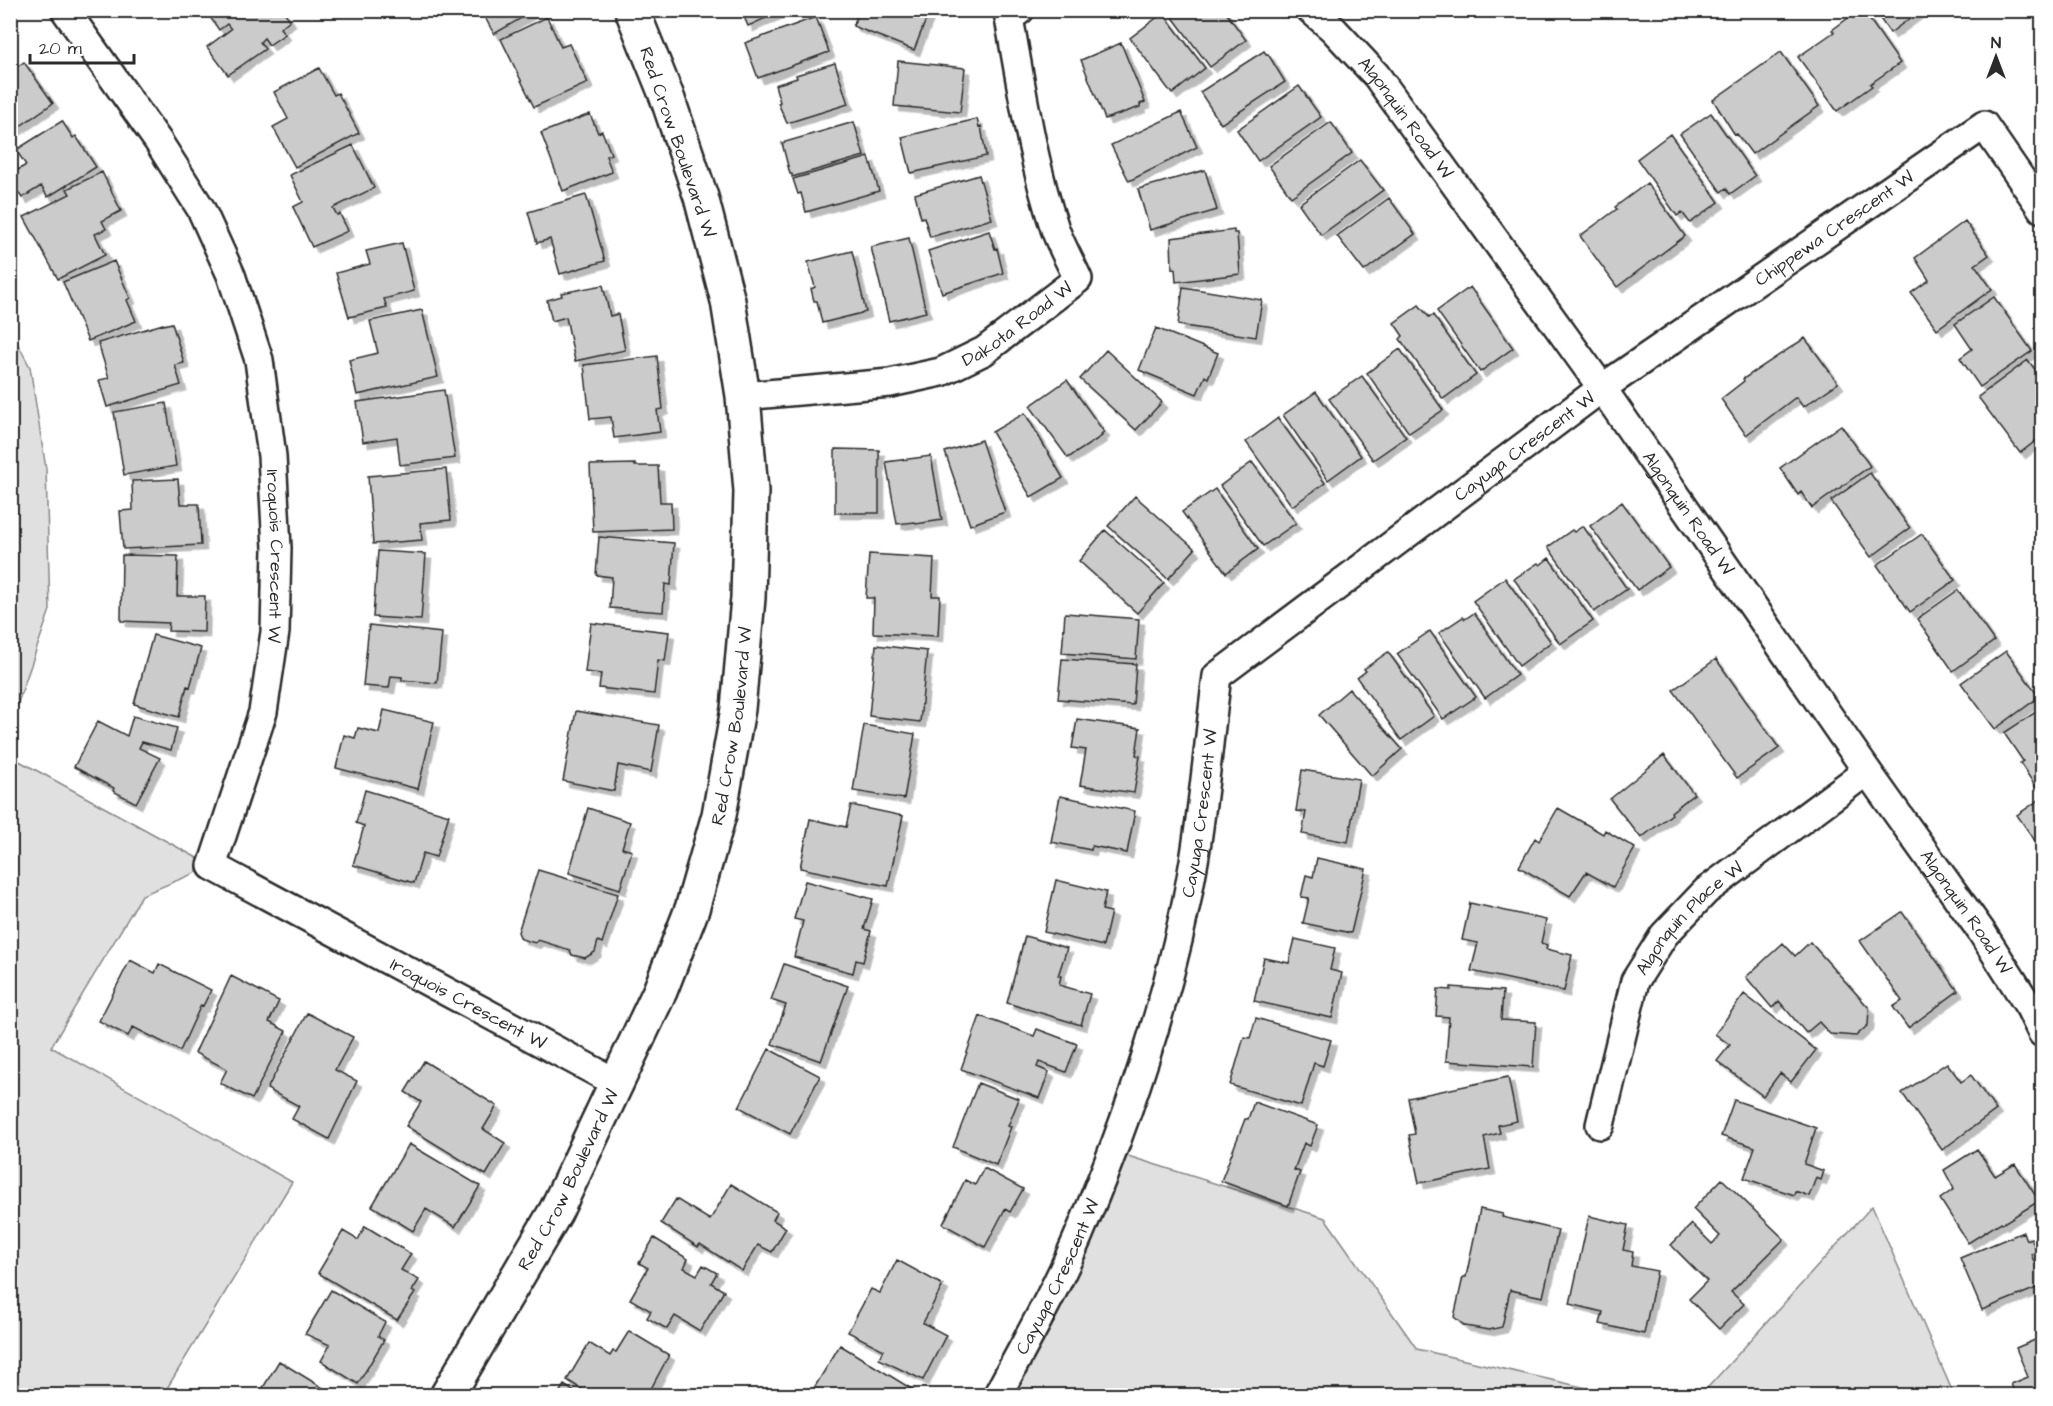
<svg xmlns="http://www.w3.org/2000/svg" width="2053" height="1406" font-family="'Architects Daughter',sans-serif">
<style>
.green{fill:#e0e0e0;stroke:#868686;stroke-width:1.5}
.building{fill:#cbcbcb;stroke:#2b2b2b;stroke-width:1.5;filter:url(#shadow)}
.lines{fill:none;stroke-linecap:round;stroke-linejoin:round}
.street-casing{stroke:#2b2b2b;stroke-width:32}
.secondary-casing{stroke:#2b2b2b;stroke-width:38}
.street{stroke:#fff;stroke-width:27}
.secondary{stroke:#fff;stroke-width:33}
.labels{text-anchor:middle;stroke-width:5;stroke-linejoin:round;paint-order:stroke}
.street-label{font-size:18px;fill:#2b2b2b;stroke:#fff}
</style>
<defs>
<filter id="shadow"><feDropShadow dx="5.5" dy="5.5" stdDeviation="0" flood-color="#0004"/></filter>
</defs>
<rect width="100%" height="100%" fill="#fff"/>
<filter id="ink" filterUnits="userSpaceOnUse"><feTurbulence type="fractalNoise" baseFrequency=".0167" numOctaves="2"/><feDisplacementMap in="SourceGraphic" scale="12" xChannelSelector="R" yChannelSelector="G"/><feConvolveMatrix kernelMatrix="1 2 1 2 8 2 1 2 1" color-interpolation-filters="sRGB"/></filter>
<g filter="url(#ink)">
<!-- green -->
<path class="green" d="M11,331L30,367L46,469L50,610L11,723Z
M10,756L212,866L142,895L51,1047L292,1182L163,1395H11Z
M1112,1151L1325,1218L1417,1349L1617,1395L997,1396Z
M1872,1206L1954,1395H1701Z"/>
<!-- building -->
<path class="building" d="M205,10H283L290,20L280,28L285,34L269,45L264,38L260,42L265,49L228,75L207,47L231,29L227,24L219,30Z
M481,10H535L494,34Z
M741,10H784L748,26Z
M859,10H925L929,12L914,50L853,26Z
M1179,10H1224L1246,40L1210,67L1172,16Z
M1859,10H1863L1900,63L1870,84L1872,86L1837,111L1798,57L1834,32L1832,30Z
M1874,10H1921L1890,33Z
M1163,13L1205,68L1172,94L1130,38Z
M547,17L561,47L569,44L588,83L534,107L501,39Z
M816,17L829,52L758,78L745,43Z
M1121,43L1145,102L1140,104V107L1105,119L1081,60Z
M1264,51L1267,55L1268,54L1285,82L1221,124L1200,92Z
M1781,52L1819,106L1752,154L1737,134L1735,135L1713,100Z
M898,61L965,68L960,112L894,106Z
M24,62L53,103L16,129L10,122V72Z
M835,63L848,104L787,123L778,103L780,102L775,85L797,78L796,75Z
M319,68L334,95L338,93L359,133L295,167L273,127L288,119L274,92Z
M1299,86L1321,117L1258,161L1237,130Z
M1181,112L1197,147L1129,181L1111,145Z
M1711,113L1755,176L1730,194L1726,188L1721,192L1680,134Z
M590,114L598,133L602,131L611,154L606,156L612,172L563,191L541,133Z
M977,119L979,127L981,126L986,156L911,173L902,137Z
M62,121L73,138L76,136L96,167L48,197L41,186L22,198L10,180V175L26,165L16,150Z
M854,122L864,156L792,177V174H790L782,143Z
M1331,122L1352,153L1291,197L1269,166Z
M1670,134L1719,202L1690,223L1682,212L1677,216L1637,159Z
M353,145L374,188L333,208L337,215L340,214L348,231L312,247L293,207L303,202L290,175Z
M869,157L879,191L806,212L801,193L798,194L793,179Z
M1360,160L1383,190L1321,235L1299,204Z
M1205,170L1217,210L1150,230L1138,189Z
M102,172L121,211L102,221L106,229L95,234L105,255L58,279L24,217L70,194L67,189Z
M979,175L992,219L930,237L924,217L921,218L915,194Z
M1647,183L1685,236L1617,287L1580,236L1617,209L1615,207Z
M586,195L605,261L560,274L550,239L537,243L528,212Z
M1389,198L1415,234L1364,271L1337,236Z
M1965,221L1989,255L1975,265L1992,289L1937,329L1911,293L1929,280L1915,258Z
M1234,230V233H1237L1240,274L1176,282L1175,268L1172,269L1171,238Z
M989,231L995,249L997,248L1003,273L942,293L928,251Z
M909,238L926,312L889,321L871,247Z
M402,243L414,291L384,299L387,308L349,317L336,273L370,264L366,251Z
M852,251L866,312L822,323L817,301H814L811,289L815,287L808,262Z
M114,261L130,298L127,300L136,321L88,341L63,282Z
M603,285L610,316L618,314L625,350L575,361L566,317L552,321L547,300L562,296L561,293Z
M1183,287L1262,300L1256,337L1178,325Z
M1470,287L1513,348L1480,372L1437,311Z
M1994,297L2032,351L1980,387L1960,358L1972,349L1955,324Z
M1419,305L1429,317L1433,315L1476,375L1443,399L1400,339L1403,336L1394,323Z
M422,310L438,377L357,395L349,360L378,353L370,321Z
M172,323L184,363L175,365L181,385L107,407L99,380L109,378L98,343L163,324V325Z
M1156,328L1218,353L1208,378L1205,376L1197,394L1139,370Z
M1805,338L1838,383L1803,407L1796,397L1746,435L1721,399L1744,381L1743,379Z
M1400,349L1443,410L1409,433L1367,373Z
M1106,350L1162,402L1136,430L1080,379Z
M657,356L663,409L657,410L660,432L614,438L611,417L590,419L584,365Z
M2028,360L2042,379V401L2039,403L2042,408V436L2020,453L1978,397Z
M1362,376L1406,437L1373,460L1329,399Z
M1067,380L1104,432L1101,434L1102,436L1068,458L1030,406Z
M444,390L455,458L400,465L397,437L363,442L357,402Z
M1316,392L1361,456L1328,480L1283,415Z
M166,403L176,466L124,475L114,412Z
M1025,413L1063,478L1031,497L992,432Z
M1278,418L1325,483L1292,506L1246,442Z
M1841,425L1870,466L1812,508L1801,492L1798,495L1780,468Z
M981,440L1005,512L970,525L945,452Z
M835,449L879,450V513H835Z
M931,456L942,520L916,524L915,522L897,524L886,462Z
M1252,462L1296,523L1263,546L1220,486Z
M635,464V466H658L660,502H671L672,529L593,532L590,465Z
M446,469L451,520L420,523L422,540L373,544L368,476Z
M1870,473L1910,528L1871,557L1831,501Z
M178,479L180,504H199L201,545L123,549L120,511L133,510L132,481Z
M1215,489L1258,549L1226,573L1182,512Z
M1135,496L1195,549L1168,579L1108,526Z
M1622,502L1669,567L1637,590L1590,526Z
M1583,526L1627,589L1594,612L1548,547L1572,530L1574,532Z
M1105,530L1164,583L1137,613L1079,561Z
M1922,534L1955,580L1910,612L1877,565Z
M599,537L674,543L671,585L665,584L663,612L610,608L612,577L596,575Z
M378,551L426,554L421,620L373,617Z
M869,554L934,558L932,596H940L938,636L873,633L874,598H866Z
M122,555L178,556L177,596H205L204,632L168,631L169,623L121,621Z
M1549,558L1593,621L1560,644L1514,579L1538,563L1540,565Z
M1505,578L1551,642L1519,666L1473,601Z
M1958,590L1994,641L1953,671L1917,619Z
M1065,613L1139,619L1136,659L1062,653Z
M1474,613L1517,675L1485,698L1439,633L1463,617L1465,619Z
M591,623L669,632L665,661L658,660L654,694L599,688L601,674L585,672Z
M369,625L442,633L437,683L402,680V677L391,676L389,688L363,686Z
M1430,631L1476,697L1443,719L1397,654Z
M153,635L201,648L190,687L187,686L179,717L134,704Z
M876,645L927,651L920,722L869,716Z
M2006,651L2039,697L1995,729L1961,683Z
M1388,652L1434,716L1401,740L1357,678L1366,671L1364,669Z
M1062,659L1136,664L1133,705L1058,699Z
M1716,659L1779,748L1737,778L1673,690Z
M1349,689L1402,749L1372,776L1319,715Z
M2042,708V792L2040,793L2020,763L2023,761L2004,733Z
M384,710L434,722L418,789L336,768L344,735L355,738L358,728L379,733Z
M576,711L659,725L651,772L618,765L614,791L563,781Z
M133,716L177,728L171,750L142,742L139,748L160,758L136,803L113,791L114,788L74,767L98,721L127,736Z
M1077,719L1140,728L1136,755L1140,756L1134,793L1080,785L1086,750L1072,748Z
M864,725L915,734L904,799L853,791Z
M1664,755L1694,794L1671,812L1672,814L1641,838L1610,799Z
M1302,770L1359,779L1348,842L1302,834L1306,812L1296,811Z
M365,790L449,815L436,857L423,853L414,883L353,865L364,826L356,823Z
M1060,796L1135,811L1127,853L1092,846L1091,850L1051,842Z
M2042,798V851L2017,815Z
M851,805L903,816L888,886L800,868L810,819L846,827Z
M588,808L630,822L622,848L632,851L620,889L569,873Z
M1558,808L1603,834L1605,830L1635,848L1613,887L1586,872L1570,896L1519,867L1535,838L1539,841Z
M1317,858L1366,869L1351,933L1303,923L1309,898L1301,897L1306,875L1313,877Z
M538,870L618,894L602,943L598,941L595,952L585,958L572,955L570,950L538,940L535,943L521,939L518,932Z
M1056,880L1106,892L1102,910L1111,912L1103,946L1044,932Z
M805,881L873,899L864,929L871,931L863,962L856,960L853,973L794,957L803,921L794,919Z
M1470,903L1546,920L1541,943L1547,945L1546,949L1572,955L1564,991L1471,971L1478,943L1462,940Z
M1902,912L1958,991L1908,1028L1893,1007L1902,1001L1860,941Z
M1025,936L1067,948L1058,976H1061L1059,985L1090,994L1081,1025L1007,1003Z
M1295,939L1335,948L1330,970L1342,973L1332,1018L1254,1001L1264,958L1289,963Z
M1810,942L1869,1008L1868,1025L1856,1036L1830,1034L1819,1022L1806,1033L1779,1001L1772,1008L1746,977L1783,943L1795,956Z
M130,960L155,973L159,964L211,990L203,1006L201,1005L180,1051L133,1027L128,1036L99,1021Z
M784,964L848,986L821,1061L772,1044L786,1005L771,1000Z
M231,976L279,1001L269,1022L286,1031L252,1099L220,1083L227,1069L195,1053Z
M1451,987L1503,991L1501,1020L1536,1022L1533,1067L1446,1061L1449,1017L1436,1016L1438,989L1451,990Z
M1744,994L1816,1050L1791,1082L1780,1073L1763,1096L1717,1061L1730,1045L1715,1034Z
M307,1013L353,1037L335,1070L357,1081L329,1139L292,1119L299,1106L267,1089Z
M980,1016L1034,1036L1037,1029L1077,1044L1066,1072L1039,1062L1037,1067L1049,1072L1039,1098L961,1069Z
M1256,1018L1331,1040L1323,1066L1314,1063L1301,1106L1230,1085L1244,1037L1250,1038Z
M769,1049L820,1076L790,1134L739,1107Z
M424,1061L497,1106L483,1129L505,1143L486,1175L406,1126L421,1102L405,1092Z
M1947,1063L1961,1082L1971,1075L1996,1110L1942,1150L1902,1093Z
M1508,1077L1517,1121L1498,1125L1500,1133L1484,1137L1490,1169L1419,1183L1409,1135L1415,1134L1408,1098Z
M978,1083L1019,1099L1008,1126L1011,1127L996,1165L953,1147Z
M1734,1100L1816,1128L1804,1164L1824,1171L1821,1180L1816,1178L1809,1196L1795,1191L1794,1195L1744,1178L1755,1147L1721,1136Z
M1254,1102L1318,1125L1310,1146L1304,1143L1294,1170L1300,1172L1288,1206L1221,1181L1245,1119H1248Z
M409,1144L480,1186L455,1227L426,1209L413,1231L372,1206Z
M1977,1149L1995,1176L2015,1164L2039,1201L2002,1224L2001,1222L1968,1243L1940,1199L1954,1189L1944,1170Z
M984,1168L1023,1189L1010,1212L1005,1209L985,1247L943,1224L965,1180L975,1185Z
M1722,1179L1784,1239L1731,1292L1744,1304L1719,1329L1689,1299L1707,1281L1671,1245L1692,1224L1712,1244L1720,1236L1693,1209Z
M731,1184L777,1212L773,1220L786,1228L772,1252L758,1245L742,1271L700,1244L698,1247L661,1223L676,1199L710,1220Z
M1480,1209L1503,1214L1502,1217L1558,1230L1543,1297L1510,1290L1502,1327L1489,1330L1465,1326L1454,1317L1463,1277H1466Z
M1589,1216L1628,1225L1623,1250L1633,1252L1631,1266L1657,1271L1644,1334L1600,1324L1603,1312L1570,1304Z
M365,1226L411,1254L401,1270L419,1280L412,1291L415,1293L397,1320L318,1273L343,1231L358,1240Z
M2023,1232L2026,1240L2031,1238L2037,1252L2031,1254L2035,1264L2042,1261V1293H2041L2039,1287L1982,1310L1960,1258Z
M654,1238L688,1259L684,1268L697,1275L703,1265L717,1273L711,1283L724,1291L700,1331L675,1316L667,1329L647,1318L651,1311L630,1299L648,1268L639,1263Z
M897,1260L943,1285L923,1323L946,1335L923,1380L879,1359L884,1350L848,1332L871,1289L880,1293Z
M331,1290L385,1322L378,1336L384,1340L358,1384L321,1361L330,1345L305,1334Z
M629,1331L669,1355L647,1396H592L567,1380L589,1343L610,1356L613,1351L616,1352Z
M2042,1337V1396H2016L2011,1384L2028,1377L2016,1348Z
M840,1345L915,1391L912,1396H826L814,1388Z
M279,1361L336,1396H258Z
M564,1385L581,1396H557Z"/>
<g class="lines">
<defs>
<g id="street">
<path id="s1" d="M65,10L158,141L201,209L231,275L259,360L272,456L277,548L275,632L263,712L212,866L617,1083"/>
<path id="s2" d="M1311,10L1333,29L1376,75L1602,388L1867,771L1981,931L2030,1008L2042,1033"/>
<path id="s3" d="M743,396L890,383L941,372L984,351L1078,279C1071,263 1061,246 1055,229C1032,161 1022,89 1009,18L1020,10"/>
<path id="s4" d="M1600,1125L1635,981L1664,935L1706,891L1867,771"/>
<path id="s5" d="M997,1396C1027,1340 1059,1284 1083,1225C1132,1109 1173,986 1194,861C1204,800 1209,738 1217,676L1602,388L1984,125L2042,209"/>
</g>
<g id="secondary">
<path id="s6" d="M447,1396L556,1211L660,991L692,909L719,815L738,709L748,598L751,491L743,396L728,301L701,197L667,97L632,10"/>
</g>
</defs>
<!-- street casing -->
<use href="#street" class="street-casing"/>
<!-- secondary casing -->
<use href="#secondary" class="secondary-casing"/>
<!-- street -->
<use href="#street" class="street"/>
<!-- secondary -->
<use href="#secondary" class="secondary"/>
</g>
</g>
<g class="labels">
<!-- street labels -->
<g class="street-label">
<text dy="6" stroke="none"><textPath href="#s2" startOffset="144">Algonquin Road W</textPath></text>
<text transform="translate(678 142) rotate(71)" y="6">Red Crow Boulevard W</text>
<text dy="6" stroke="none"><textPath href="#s5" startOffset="1522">Chippewa Crescent W</textPath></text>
<text dy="6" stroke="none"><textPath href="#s3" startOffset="290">Dakota Road W</textPath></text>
<text dy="6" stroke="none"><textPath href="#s5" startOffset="1143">Cayuga Crescent W</textPath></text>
<text dy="6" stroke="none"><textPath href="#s2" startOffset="630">Algonquin Road W</textPath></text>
<text dy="6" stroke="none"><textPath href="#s1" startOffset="600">Iroquois Crescent W</textPath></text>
<text dy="6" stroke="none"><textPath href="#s6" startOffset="734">Red Crow Boulevard W</textPath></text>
<text dy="6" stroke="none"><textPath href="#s5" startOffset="621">Cayuga Crescent W</textPath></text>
<text dy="6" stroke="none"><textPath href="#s2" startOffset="1116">Algonquin Road W</textPath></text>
<text dy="6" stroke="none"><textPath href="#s4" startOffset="232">Algonquin Place W</textPath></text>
<text dy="6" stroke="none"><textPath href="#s1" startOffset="1210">Iroquois Crescent W</textPath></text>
<text dy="6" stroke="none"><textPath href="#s6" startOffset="248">Red Crow Boulevard W</textPath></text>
<text dy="6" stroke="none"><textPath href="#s5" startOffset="134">Cayuga Crescent W</textPath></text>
</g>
</g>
<!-- margin -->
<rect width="2053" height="1406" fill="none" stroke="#fff" stroke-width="36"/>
<rect x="18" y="18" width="2017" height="1370" fill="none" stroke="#2b2b2b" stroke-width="2" filter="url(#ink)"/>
<!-- north arrow -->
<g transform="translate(1996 57)" stroke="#ffffff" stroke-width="4.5" paint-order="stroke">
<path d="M0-4.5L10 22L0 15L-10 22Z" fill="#2b2b2b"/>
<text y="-9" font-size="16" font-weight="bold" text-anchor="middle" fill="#2b2b2b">N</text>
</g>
<!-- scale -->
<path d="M30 54v9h104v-9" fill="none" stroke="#2b2b2b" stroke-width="3"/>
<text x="39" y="54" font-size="18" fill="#2b2b2b" stroke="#ffffff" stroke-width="4.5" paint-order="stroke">20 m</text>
</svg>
